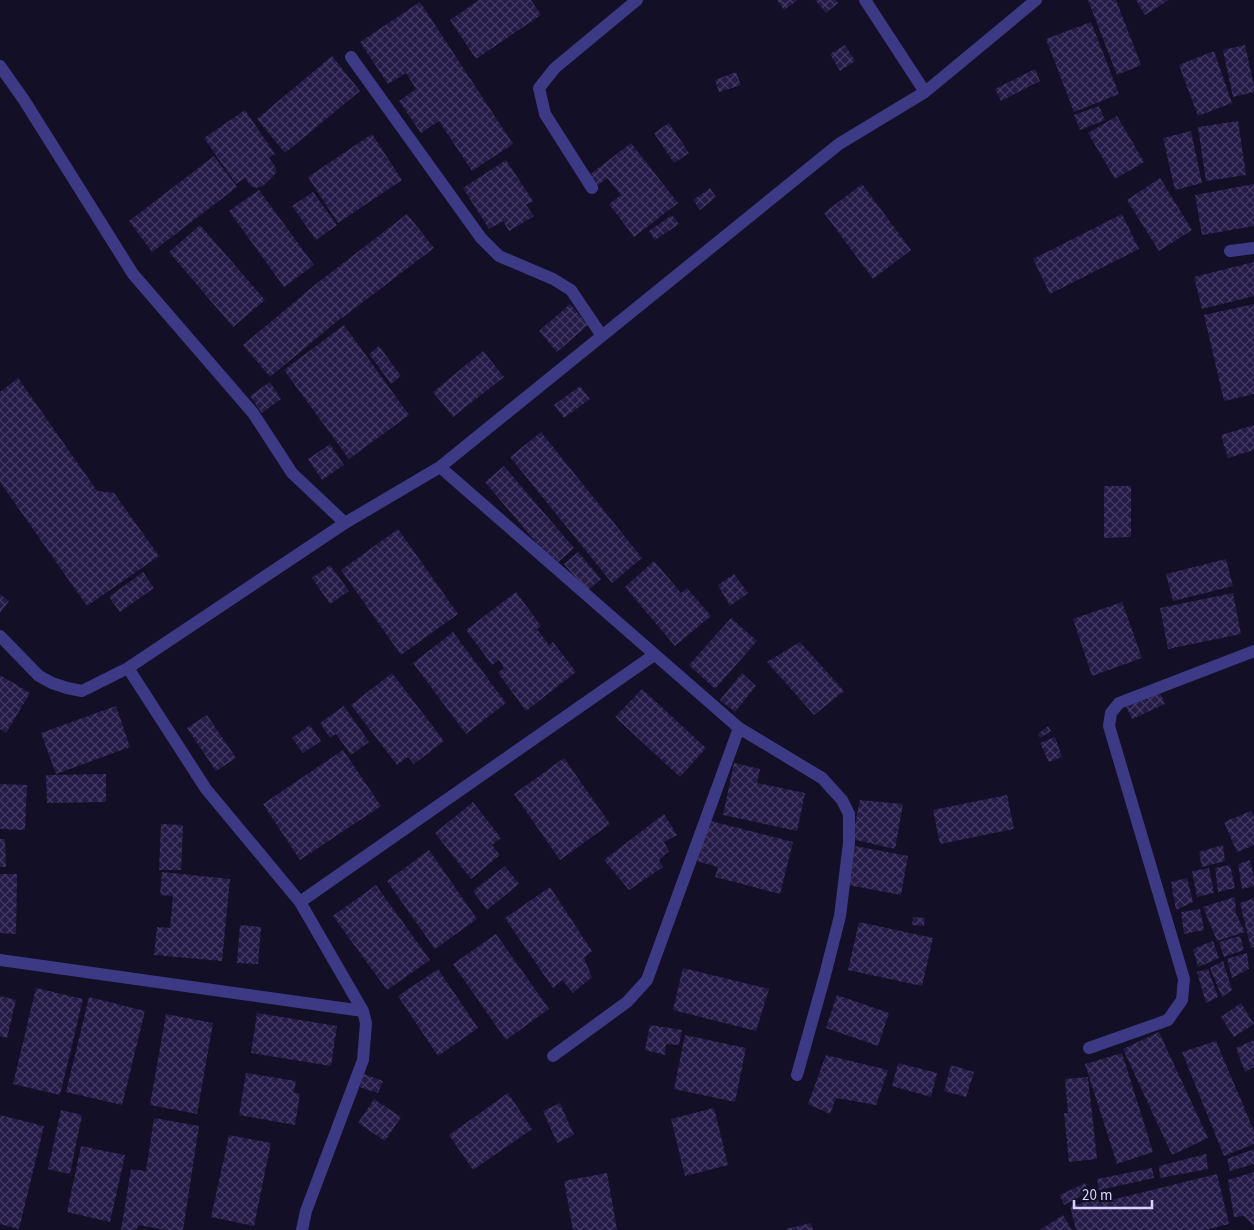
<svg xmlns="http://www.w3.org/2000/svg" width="1254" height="1230" font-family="'Source Sans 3',sans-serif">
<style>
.building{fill:url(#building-cross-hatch)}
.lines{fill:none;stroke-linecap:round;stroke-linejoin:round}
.minor{stroke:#3d3a85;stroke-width:12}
</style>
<defs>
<pattern id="building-cross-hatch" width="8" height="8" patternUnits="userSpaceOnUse" patternTransform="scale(1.25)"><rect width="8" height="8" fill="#241b47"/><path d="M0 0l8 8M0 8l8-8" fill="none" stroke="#433b63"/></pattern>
</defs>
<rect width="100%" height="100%" fill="#130f26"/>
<!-- building -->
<path class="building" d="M479,0H531L541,15L476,59L450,20Z
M777,0H798L784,10Z
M815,0H836L838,3L826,13Z
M1088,0H1116L1141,65L1117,75Z
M1136,0H1169L1145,15Z
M420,2L513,144L472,171L439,121L421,133L399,101L416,89L406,73L388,84L360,42Z
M1091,22L1119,94L1074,112L1046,39Z
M845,45L855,61L840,71L830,54Z
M1245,45L1254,86V92L1233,97L1223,50Z
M1214,51L1232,103L1198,116L1179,65Z
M332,56L360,91L285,153L257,119Z
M1035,69L1040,81L1001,101L995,89Z
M736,72L741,85L719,92L715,80Z
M1099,106L1105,120L1080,130L1074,115Z
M245,110L275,154L269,158L276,168V173L263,186L256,188L251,186L245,178L236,184L204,138Z
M1117,116L1144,162L1115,179L1088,133Z
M1238,121L1246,175L1206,181L1198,127Z
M669,123L689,153L674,163L654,133Z
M1191,131L1202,183L1175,190L1163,138Z
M372,134L402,180L338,223L308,177Z
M631,143L678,203L634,237L609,204L621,195L607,178L596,187L588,176Z
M214,156L237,187L152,252L129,221Z
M506,160L533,201L526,205L534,216L509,231L503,221L489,229L463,188Z
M1160,178L1192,230L1159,251L1127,200Z
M862,184L911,250L873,279L824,213Z
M1254,184V226L1202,235L1195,195Z
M710,188L716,197L700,210L693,200Z
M259,190L314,265L284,287L229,211Z
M313,192L337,225L316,240L292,206Z
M407,214L434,248L342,318L337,313L341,318L270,377L243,345L316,284Z
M1122,214L1139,249L1050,294L1033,259Z
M672,215L679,224L655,240L649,231Z
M200,225L265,300L233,327L169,252Z
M1254,262V296L1202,309L1194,277Z
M570,304L588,325L557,352L539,331Z
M1254,304V394L1224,401L1204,315Z
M344,325L409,415L349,459L284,370Z
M379,346L401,376L391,384L369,354Z
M483,351L504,377L453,417L433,392Z
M18,378L97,491L114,493L159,556L87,606L0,482V392Z
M270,382L281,399L262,413L250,396Z
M580,386L590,399L564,418L554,405Z
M1254,425V450L1228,458L1221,435Z
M541,432L642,558L612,583L510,457Z
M330,444L344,465L322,480L308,459Z
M504,466L574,548L555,565L485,482Z
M1104,486H1131V537L1104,538Z
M398,529L458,614L401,655L341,570Z
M578,552L601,579L587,591L564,564Z
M1226,559L1233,586L1173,601L1166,574Z
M654,561L681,593L687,588L711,616L675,646L625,587Z
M330,565L349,591L330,604L312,578Z
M143,572L154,588L120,612L109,597Z
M734,574L748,593L730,606L718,585Z
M516,592L541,626L537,629L549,645L553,642L576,672L526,711L498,673L504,668L499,660L492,665L466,630Z
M1233,593L1241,634L1168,649L1160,608Z
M0,594L9,601L0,613Z
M1122,602L1142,658L1092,676L1073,619Z
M731,618L757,641L715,689L689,665Z
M453,632L506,703L466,734L413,663Z
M800,642L844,691L814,715L767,662Z
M392,673L444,741L414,764L408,757L397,765L351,705Z
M742,673L756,686L735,712L720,700Z
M0,675L30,693L6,733L0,729Z
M1158,688L1165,704L1132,719L1125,704Z
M642,689L706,748L680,777L615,717Z
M116,706L130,747L56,774L41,733Z
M344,706L369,742L351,755L336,734L330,738L320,723Z
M207,715L236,758L216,771L187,728Z
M310,725L321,741L303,753L292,738Z
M1048,726L1051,731L1040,738L1038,734Z
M1055,737L1062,757L1049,762L1040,743Z
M343,750L381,806L300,860L263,804Z
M564,758L610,824L560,860L514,794Z
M734,763L760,769L757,783L805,793L797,831L723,815Z
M106,774V802L47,803L46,775Z
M0,784L27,785L25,830L0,829Z
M1007,795L1014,829L940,844L933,810Z
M860,800L903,804L895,849L852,839Z
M473,802L501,838L492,845L500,855L471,879L435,833Z
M1251,811L1254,817V845L1237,852L1224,822Z
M664,814L677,835L664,842L669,851L659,860L663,867L629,890L604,860Z
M707,820L793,842L780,894L715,877L718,867L697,861Z
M161,824L183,825L181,870H159Z
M0,839H5L6,867H0Z
M1223,845L1225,861L1202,867L1199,852Z
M855,846L908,856L901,895L848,885Z
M429,850L477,919L435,949L387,881Z
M1250,860L1254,878V886L1242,889L1238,864Z
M1230,865L1235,888L1218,892L1215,868Z
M505,866L519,884L487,910L473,891Z
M1209,868L1214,893L1197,897L1192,871Z
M162,872L230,879L222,961L154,955L157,927L170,928L173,896L160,895Z
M0,874H17L16,934L0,933Z
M1187,878L1193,902L1176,910L1171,882Z
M376,885L430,960L387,990L333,916Z
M550,887L592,951L584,958L592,977L573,993L562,980L553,988L505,918Z
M1235,897L1236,914L1245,932L1217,941L1203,907Z
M1254,898V947L1251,948L1240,903Z
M1200,909L1204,930L1184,934L1181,912Z
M913,917L925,918L924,926L912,925Z
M859,922L933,938L922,986L848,970Z
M240,925L261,927L258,964L237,963Z
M496,934L549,1009L506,1040L453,964Z
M1240,936L1244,950L1224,957L1219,942Z
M1213,941L1219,958L1198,967L1193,949Z
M1247,953L1249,969L1232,978L1227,959Z
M1223,961L1232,990L1222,997L1210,968Z
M683,968L769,989L756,1031L673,1010Z
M438,969L478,1028L438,1056L398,996Z
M1208,969L1218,997L1206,1003L1197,972Z
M36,988L83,999L60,1095L13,1084Z
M837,995L889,1013L878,1046L826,1028Z
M0,996L16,1000L7,1038L0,1036Z
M89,997L145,1011L122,1105L66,1092Z
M1241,1003L1254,1024L1234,1037L1221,1017Z
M257,1013L337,1026L331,1066L251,1053Z
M166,1014L213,1023L197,1114L150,1105Z
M650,1025L682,1030L679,1045L666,1044L665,1055L645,1050Z
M1159,1032L1208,1138L1172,1155L1123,1049Z
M685,1035L746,1048L735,1102L674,1089Z
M1254,1040V1067L1245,1072L1236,1048Z
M1216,1041L1254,1131V1144L1224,1156L1182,1052Z
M1122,1053L1153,1152L1117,1164L1085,1064Z
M826,1055L888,1070L876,1105L836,1098L830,1114L808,1104Z
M898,1063L937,1073L931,1097L892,1086Z
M951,1065L974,1072L966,1097L944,1091Z
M246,1073L296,1081L294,1093L300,1094L295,1125L239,1115Z
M364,1074L383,1081L378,1093L359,1087Z
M1088,1077L1097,1159L1069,1162L1064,1113H1068L1065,1079Z
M508,1093L532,1129L473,1170L449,1135Z
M374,1099L401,1117L385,1141L358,1123Z
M560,1103L574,1135L557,1143L543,1111Z
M714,1108L728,1165L685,1176L671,1119Z
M61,1110L82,1115L70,1174L48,1169Z
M0,1115L44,1126L19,1229L0,1224Z
M154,1118L199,1126L183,1230H166L138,1225L137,1230H121L131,1169L146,1171Z
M229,1135L271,1143L254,1226L211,1217Z
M81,1146L125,1155L110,1222L67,1212Z
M1254,1149V1164L1230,1171L1227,1159Z
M1206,1154L1208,1169L1160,1178L1159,1166Z
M1152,1168L1154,1178L1099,1190L1097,1179Z
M1254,1172V1226L1244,1216L1234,1217L1228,1180Z
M607,1173L617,1230H573L564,1181Z
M1217,1174L1229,1224L1205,1230H1076L1070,1206L1098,1199L1099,1203Z
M1085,1183L1088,1192L1064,1205L1060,1195Z
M1063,1215L1072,1230H1040Z
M811,1223L813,1230H786V1229Z"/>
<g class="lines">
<!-- minor -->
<path class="minor" d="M865,0L925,92
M351,57L481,238L499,256L553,279L571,290L602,336
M0,66L24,100L133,274L253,413L292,473L345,523
M592,188L545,114L539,88L555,68L637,0
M1230,251L1254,248
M440,467L739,728L822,778L842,800L849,814V843L840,916L825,975L797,1075
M0,636L39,676L52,683L67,688L82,691L128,668L345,523L440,467L839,144L925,92L1036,0
M128,668L206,789L300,902L363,1011L366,1023L363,1060L306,1211L302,1230
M300,902L654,655
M0,960L363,1011
M1089,1048L1168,1020L1182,1000L1184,979L1109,726L1111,713L1119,703L1254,651
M553,1056L627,1002L647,980L739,728"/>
</g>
<!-- scale -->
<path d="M1074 1200v8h78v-8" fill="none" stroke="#d9d4ff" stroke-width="2.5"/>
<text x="1082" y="1200" font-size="15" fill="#d9d4ff" stroke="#130f26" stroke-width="4" paint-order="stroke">20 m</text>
</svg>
